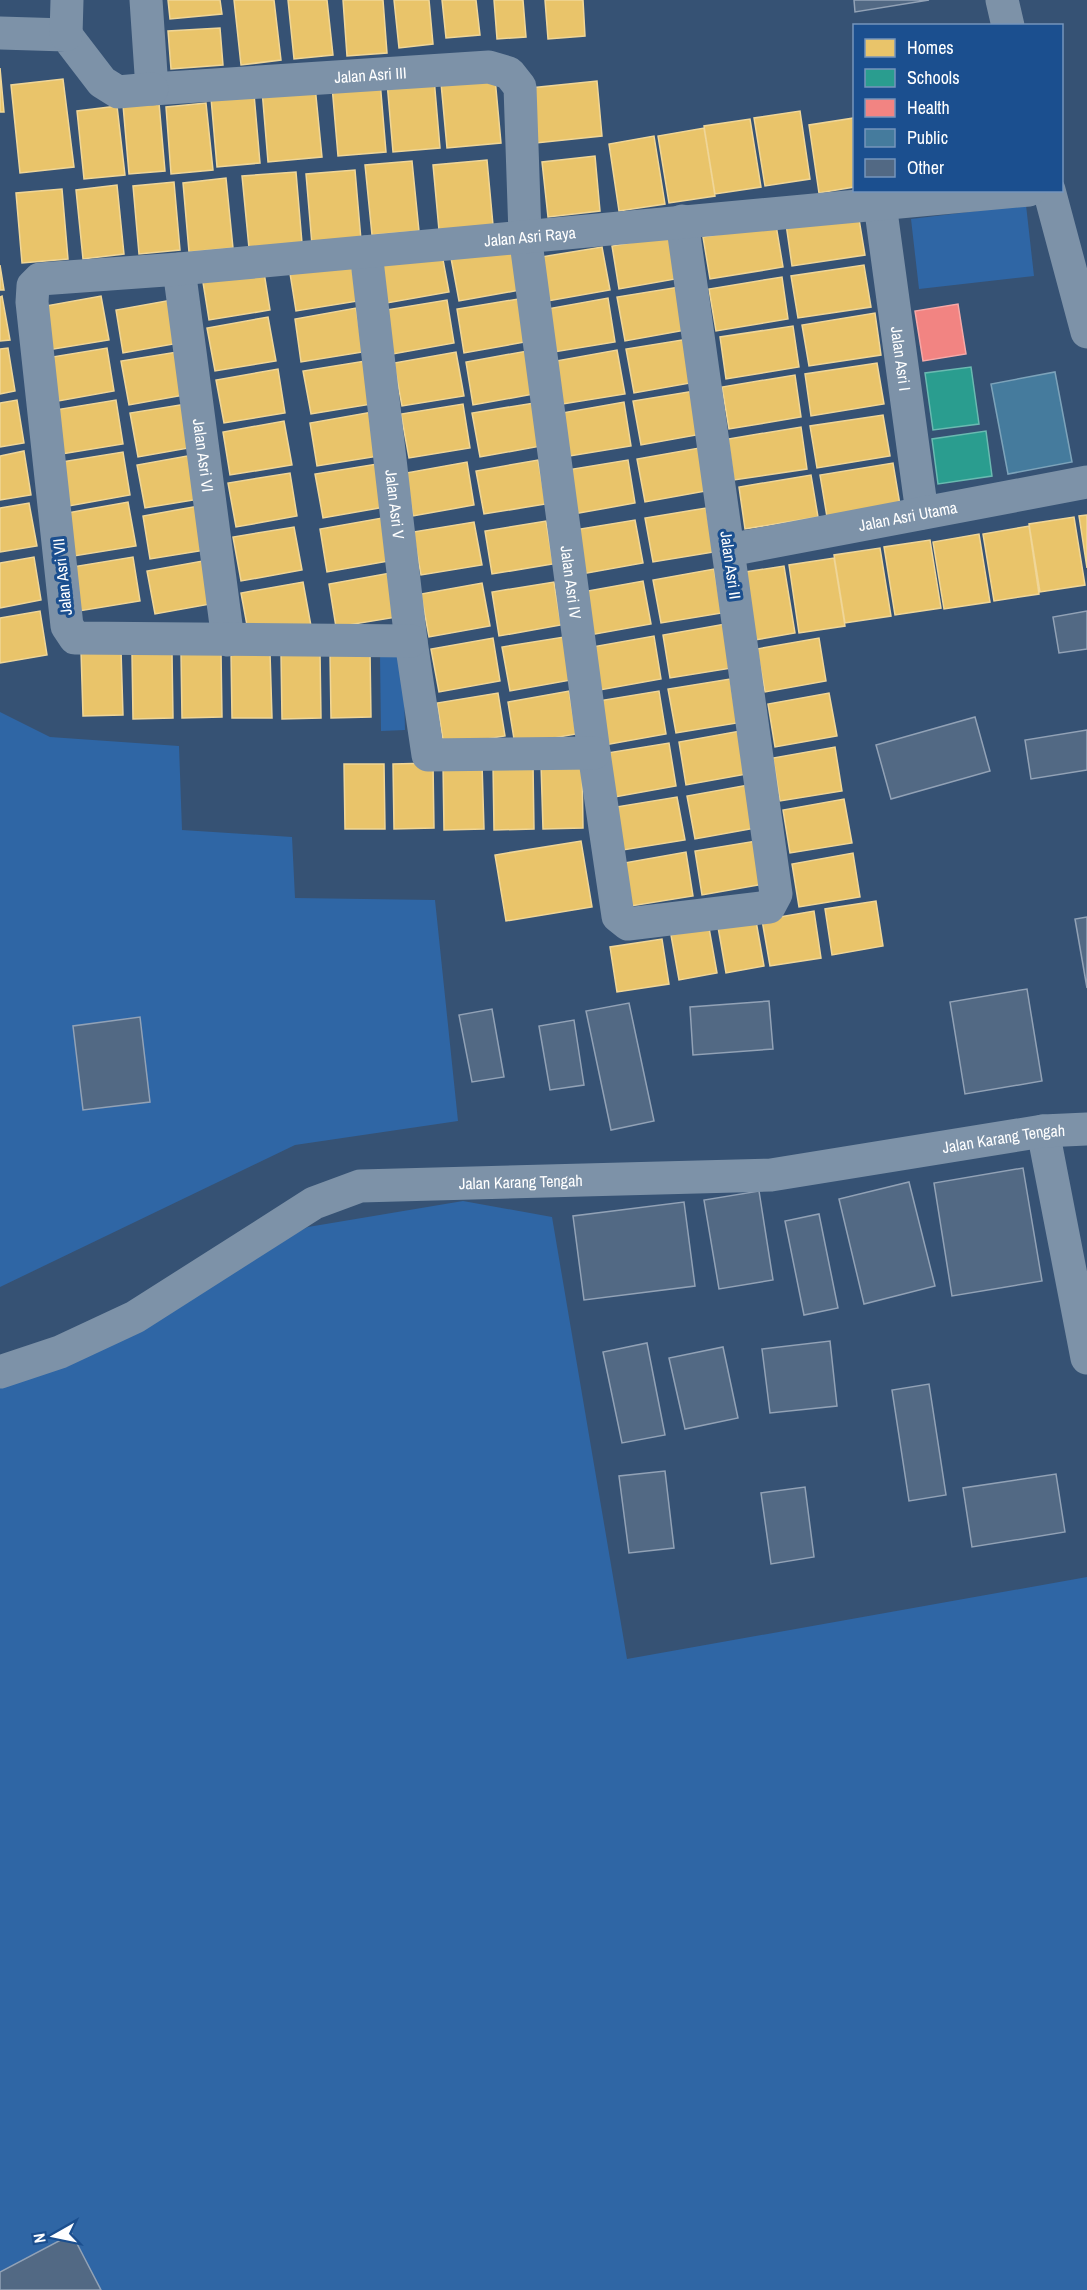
<svg xmlns="http://www.w3.org/2000/svg" width="1087" height="2290" font-family="'Archivo Narrow',sans-serif">
<style>
.green{fill:#2f66a5}
.homes{fill:#e9c46a;stroke:#f0d697;stroke-width:1.5}
.schools{fill:#2a9d8f;stroke:#6abab1;stroke-width:1.5}
.health{fill:#f28482;stroke:#f6a9a8;stroke-width:1.5}
.public{fill:#457b9d;stroke:#7da3ba;stroke-width:1.5}
.building{fill:#526984;stroke:#92a2b6;stroke-width:1.5}
.lines{fill:none;stroke-linecap:round;stroke-linejoin:round}
.minor{stroke:#7d92a8;stroke-width:33}
.labels{text-anchor:middle;stroke-width:6;stroke-linejoin:round;paint-order:stroke}
.street-label{font-size:16px;fill:#fff;stroke:#1b4f8f}
</style>
<rect width="100%" height="100%" fill="#365274"/>
<!-- green -->
<path class="green" d="M1026,205L1034,276L919,289L911,219Z
M380,654H403L405,730L381,731Z
M0,712L50,737L179,746L182,830L292,837L295,898L435,900L458,1121L295,1145L0,1287Z
M463,1201L552,1217L627,1659L1087,1577V2290H0V1380L308,1227Z"/>
<!-- homes -->
<path class="homes" d="M168,0H220L222,14L170,19Z
M234,0H274L281,60L241,65Z
M288,0H327L333,55L294,59Z
M343,0H383L387,53L347,56Z
M394,0H429L433,44L399,48Z
M442,0H476L480,35L446,38Z
M494,0H523L526,37L497,39Z
M545,0H583L585,36L548,39Z
M220,28L223,65L171,69L168,31Z
M0,68L4,112H0Z
M434,78L440,148L393,152L387,82Z
M495,78L501,143L447,148L441,83Z
M63,79L74,167L20,173L11,85Z
M380,81L386,152L338,156L332,86Z
M597,81L602,136L536,143L530,88Z
M315,86L322,157L268,162L262,90Z
M254,94L260,163L217,167L211,98Z
M159,103L165,171L129,174L123,105Z
M206,103L213,170L171,174L166,107Z
M117,106L125,175L84,179L77,111Z
M800,111L810,179L765,186L754,118Z
M854,118V187L819,193L809,125Z
M750,119L761,187L715,194L704,126Z
M704,128L715,196L669,203L658,136Z
M654,136L665,204L619,211L609,144Z
M595,156L600,211L548,217L542,162Z
M487,160L493,225L439,230L433,165Z
M412,161L419,231L372,235L365,165Z
M355,170L361,240L312,245L306,174Z
M296,172L302,243L249,248L242,176Z
M226,178L233,248L189,252L183,183Z
M174,182L180,250L139,254L133,186Z
M117,185L124,254L83,259L76,190Z
M62,189L68,259L22,263L16,193Z
M858,213L865,255L792,266L786,224Z
M776,225L783,267L710,279L703,237Z
M673,235L681,278L619,289L612,246Z
M512,247L520,290L459,301L451,258Z
M602,247L610,290L548,301L541,257Z
M441,249L449,292L387,303L380,259Z
M350,257L358,301L296,311L289,267Z
M0,265L4,290H0Z
M864,265L871,307L798,318L791,276Z
M263,266L270,310L209,320L202,276Z
M782,277L788,319L716,331L709,289Z
M679,287L686,330L625,341L617,297Z
M2,296L10,340L0,341V297Z
M101,296L109,340L48,350L40,307Z
M608,298L615,342L554,352L547,309Z
M177,299L185,342L123,353L116,310Z
M518,299L525,342L464,353L457,309Z
M447,300L454,343L393,354L386,310Z
M356,308L363,352L301,362L295,319Z
M875,313L881,355L809,366L802,325Z
M268,317L276,361L215,371L207,328Z
M793,326L799,367L726,379L720,337Z
M688,339L696,382L634,393L626,349Z
M8,348L15,391L0,394V349Z
M107,348L114,391L53,402L46,358Z
M617,350L625,394L563,404L556,361Z
M183,351L190,394L129,405L121,361Z
M527,351L534,394L473,405L466,362Z
M456,352L464,396L402,406L394,363Z
M365,361L372,404L311,414L303,371Z
M877,363L884,404L811,416L805,374Z
M278,369L285,413L224,423L216,380Z
M795,375L801,417L729,429L722,387Z
M694,391L702,434L641,445L633,401Z
M17,400L24,443L0,447V403Z
M116,400L123,444L62,454L55,410Z
M624,402L631,446L570,456L562,413Z
M192,403L200,446L138,457L130,413Z
M534,403L541,446L480,457L472,413Z
M463,404L470,448L409,458L401,414Z
M372,412L379,456L317,466L310,423Z
M883,415L890,456L817,468L810,426Z
M284,421L292,465L230,475L223,432Z
M801,427L807,469L734,480L728,439Z
M699,448L706,491L645,502L637,459Z
M24,451L31,495L0,500V456Z
M123,452L130,495L69,506L61,462Z
M198,454L206,498L145,508L137,465Z
M538,460L546,504L484,514L476,471Z
M628,460L635,503L574,514L567,470Z
M467,462L474,505L413,516L406,473Z
M893,463L900,505L827,517L820,475Z
M377,464L385,507L323,518L315,474Z
M290,473L297,516L236,527L228,483Z
M811,475L818,517L745,529L739,487Z
M128,502L136,546L74,556L67,513Z
M29,503L37,546L0,552V508Z
M204,505L212,549L150,559L143,516Z
M706,508L714,552L653,562L645,518Z
M1087,515V568L1079,516Z
M1074,517L1085,585L1040,592L1029,524Z
M382,518L389,561L327,572L320,529Z
M635,520L643,563L582,574L574,530Z
M546,521L553,564L492,574L485,531Z
M474,522L482,565L421,575L413,532Z
M1029,526L1039,594L994,601L983,534Z
M294,527L302,570L241,581L233,537Z
M979,534L990,602L944,609L933,542Z
M930,540L941,608L895,615L884,547Z
M880,548L891,616L845,623L834,555Z
M34,557L41,600L0,608V563Z
M133,557L140,601L79,611L72,567Z
M834,558L845,626L799,633L789,565Z
M208,560L216,603L155,614L147,571Z
M784,566L795,633L749,641L739,573Z
M714,569L722,613L661,623L653,580Z
M390,573L397,617L336,627L329,584Z
M643,581L651,624L590,635L582,592Z
M303,582L311,626L249,636L241,593Z
M554,582L561,625L499,636L492,592Z
M482,583L490,626L429,637L421,594Z
M40,611L47,655L0,663V618Z
M725,624L732,668L670,678L663,635Z
M654,636L661,679L600,690L592,647Z
M564,637L571,680L510,691L502,647Z
M493,638L500,681L439,692L431,649Z
M819,638L826,681L765,692L757,649Z
M121,650L123,715L83,716L81,651Z
M221,652L222,717L182,718L181,653Z
M370,652L371,717L331,718L330,653Z
M172,653L173,718L133,719L132,654Z
M231,653H270L272,718H232Z
M320,653L321,718L282,719L281,654Z
M730,679L737,723L676,733L668,689Z
M569,691L576,734L515,745L508,702Z
M659,691L666,734L605,745L598,701Z
M498,693L505,736L444,746L437,703Z
M829,693L837,736L775,747L768,704Z
M740,731L747,774L686,785L679,742Z
M669,743L676,786L615,797L607,753Z
M835,747L842,791L780,801L773,758Z
M433,763L434,828L394,829L393,764Z
M582,763L583,828L543,829L541,764Z
M344,764H384L385,829H345Z
M482,764L484,829L444,830L443,765Z
M533,764L534,829L494,830L493,765Z
M748,785L756,828L695,839L687,796Z
M677,797L685,840L623,850L616,807Z
M844,799L852,843L790,853L783,810Z
M581,841L592,907L506,921L495,855Z
M756,841L764,884L702,895L695,851Z
M686,852L693,896L631,906L624,863Z
M853,853L860,897L799,907L792,864Z
M876,901L883,946L832,955L825,909Z
M814,911L821,958L770,966L762,920Z
M756,921L764,966L726,973L718,927Z
M709,928L717,973L679,980L671,935Z
M662,939L669,984L617,992L610,947Z"/>
<!-- schools -->
<path class="schools" d="M971,367L979,424L933,430L925,373Z
M986,431L992,476L938,484L932,439Z"/>
<!-- health -->
<path class="health" d="M958,304L966,354L923,361L915,311Z"/>
<!-- public -->
<path class="public" d="M1055,372L1072,462L1008,474L991,384Z"/>
<!-- building -->
<path class="building" d="M854,0H929L855,12Z
M1087,611V649L1059,653L1053,617Z
M975,717L990,771L891,799L876,745Z
M1087,730V770L1031,779L1025,740Z
M1087,917V988L1075,919Z
M1027,989L1042,1081L965,1094L950,1002Z
M769,1001L773,1049L693,1055L690,1007Z
M629,1003L654,1121L611,1130L586,1011Z
M492,1009L504,1077L472,1082L459,1015Z
M140,1017L150,1102L83,1110L73,1026Z
M574,1020L584,1085L550,1090L539,1026Z
M1023,1168L1042,1281L952,1296L934,1183Z
M909,1182L935,1286L864,1304L839,1199Z
M759,1191L773,1280L719,1289L704,1200Z
M684,1202L695,1286L584,1300L573,1216Z
M819,1214L838,1308L804,1315L785,1221Z
M830,1341L837,1406L770,1413L762,1349Z
M647,1343L665,1435L622,1443L603,1352Z
M723,1347L738,1418L685,1429L669,1358Z
M929,1384L946,1495L909,1501L892,1390Z
M665,1471L674,1548L629,1553L619,1476Z
M1056,1474L1065,1532L972,1547L963,1488Z
M805,1487L814,1557L771,1564L761,1493Z
M72,2234L101,2290H0V2272Z"/>
<g class="lines">
<!-- minor -->
<g class="minor">
<path id="s1" d="M146,0L152,89L489,67L509,73L520,87L525,235L594,753L618,916L628,924L769,907L776,894L682,221"/>
<path d="M1002,0L1008,26"/>
<path d="M0,33L66,35L102,82L118,92L152,89"/>
<path d="M66,35L67,0"/>
<path d="M1049,190L1087,332"/>
<path id="s2" d="M880,204L922,513"/>
<path id="s3" d="M366,252L411,641L428,755L594,753"/>
<path id="s4" d="M179,269L228,640"/>
<path id="s5" d="M729,550L1087,482"/>
<path id="s6" d="M411,641L75,638L67,626L32,302L33,286L40,279L179,269L1029,190"/>
<path d="M1043,1131L1087,1358"/>
<path id="s7" d="M0,1372L60,1352L135,1317L314,1203L360,1186L771,1175L1043,1131L1087,1129"/>
</g>
</g>
<g class="labels">
<!-- street labels -->
<g class="street-label">
<text dy="6" stroke="none"><textPath href="#s1" startOffset="308">Jalan Asri III</textPath></text>
<text dy="6" stroke="none"><textPath href="#s6" startOffset="1194">Jalan Asri Raya</textPath></text>
<text dy="6" stroke="none"><textPath href="#s2" startOffset="156">Jalan Asri I</textPath></text>
<text dy="6" stroke="none"><textPath href="#s4" startOffset="188">Jalan Asri VI</textPath></text>
<text dy="6" stroke="none"><textPath href="#s3" startOffset="254">Jalan Asri V</textPath></text>
<text dy="6" stroke="none"><textPath href="#s5" startOffset="182">Jalan Asri Utama</textPath></text>
<text transform="translate(731 565) rotate(82)" y="6">Jalan Asri II</text>
<text transform="translate(62 577) rotate(-96)" y="6">Jalan Asri VII</text>
<text dy="6" stroke="none"><textPath href="#s1" startOffset="964">Jalan Asri IV</textPath></text>
<text dy="6" stroke="none"><textPath href="#s7" startOffset="1054">Jalan Karang Tengah</textPath></text>
<text dy="6" stroke="none"><textPath href="#s7" startOffset="568">Jalan Karang Tengah</textPath></text>
</g>
</g>
<!-- legend -->
<rect x="853" y="24" width="210" height="168" fill="#1b4f8f" stroke="#7695bc" stroke-width="1.5"/>
<rect x="865" y="39" width="30" height="18" fill="#e9c46a" stroke="#7695bc" stroke-width="1.5"/>
<text x="907" y="54" font-size="18" fill="#ffffff">Homes</text>
<rect x="865" y="69" width="30" height="18" fill="#2a9d8f" stroke="#7695bc" stroke-width="1.5"/>
<text x="907" y="84" font-size="18" fill="#ffffff">Schools</text>
<rect x="865" y="99" width="30" height="18" fill="#f28482" stroke="#7695bc" stroke-width="1.5"/>
<text x="907" y="114" font-size="18" fill="#ffffff">Health</text>
<rect x="865" y="129" width="30" height="18" fill="#457b9d" stroke="#7695bc" stroke-width="1.5"/>
<text x="907" y="144" font-size="18" fill="#ffffff">Public</text>
<rect x="865" y="159" width="30" height="18" fill="#526984" stroke="#7695bc" stroke-width="1.5"/>
<text x="907" y="174" font-size="18" fill="#ffffff">Other</text>
<!-- north arrow -->
<g transform="translate(54 2236) rotate(261)" stroke="#1b4f8f" stroke-width="4.5" paint-order="stroke">
<path d="M0-4.5L10 22L0 15L-10 22Z" fill="#ffffff"/>
<text y="-9" font-size="16" font-weight="bold" text-anchor="middle" fill="#ffffff">N</text>
</g>
</svg>
